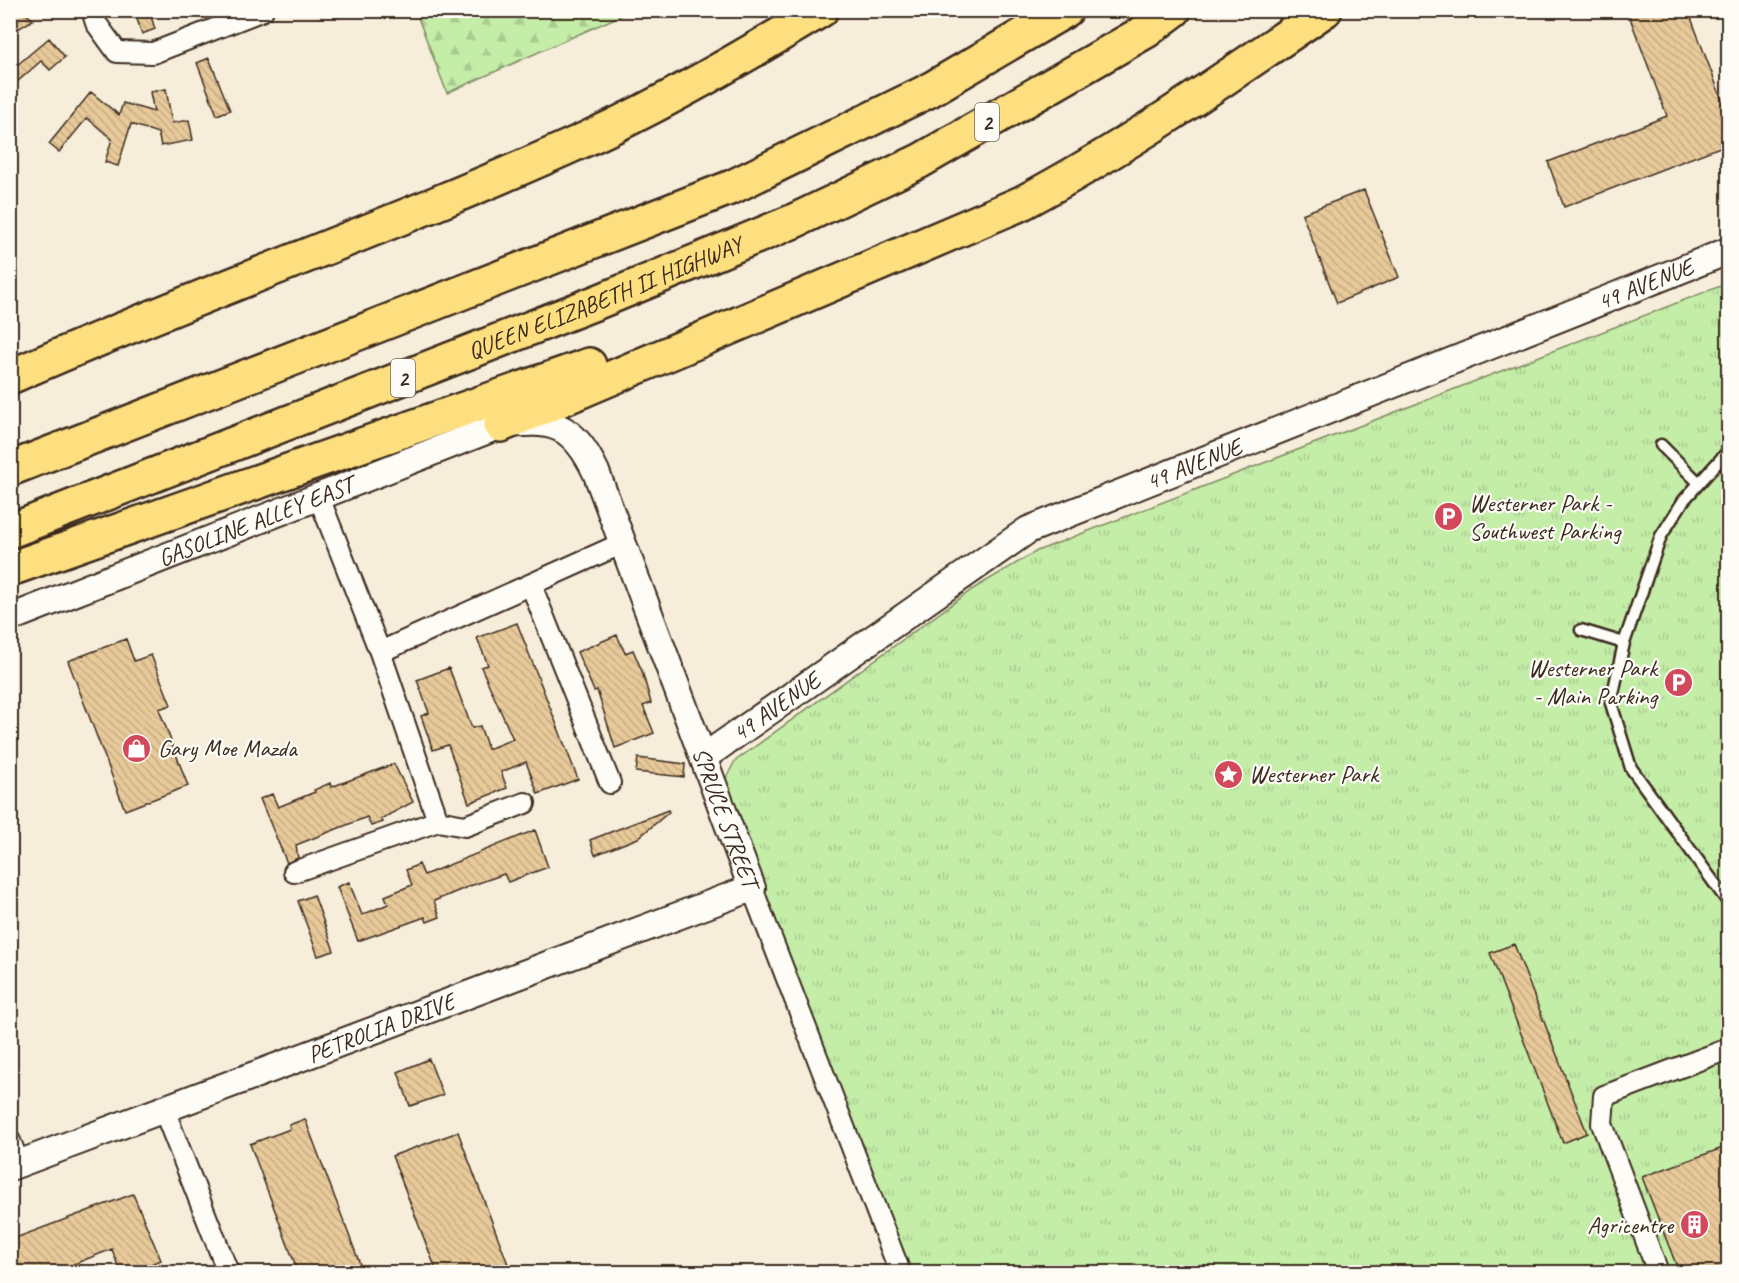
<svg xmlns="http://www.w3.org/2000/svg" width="1739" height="1283" font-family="Caveat,sans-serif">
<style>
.forest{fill:url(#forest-firs);stroke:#808c63;stroke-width:1.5}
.park{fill:url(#park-tufts);stroke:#808c63;stroke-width:1.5}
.building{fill:url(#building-back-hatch);stroke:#3b2a1e;stroke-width:1.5}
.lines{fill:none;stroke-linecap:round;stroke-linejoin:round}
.service-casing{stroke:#3b2a1e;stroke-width:15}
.minor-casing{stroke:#3b2a1e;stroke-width:24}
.tertiary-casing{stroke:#3b2a1e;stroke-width:30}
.motorway-casing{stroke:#3b2a1e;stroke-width:38}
.service{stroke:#fdfcf7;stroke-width:10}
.minor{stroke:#fdfcf7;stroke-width:20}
.tertiary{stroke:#fdfcf7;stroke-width:26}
.motorway{stroke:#fedf80;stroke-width:33}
.labels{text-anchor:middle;stroke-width:4.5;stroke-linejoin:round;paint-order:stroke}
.shield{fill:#fdfcf7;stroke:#75695f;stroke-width:1.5}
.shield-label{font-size:22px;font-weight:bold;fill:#3b2a1e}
.street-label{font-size:24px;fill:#3b2a1e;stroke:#fdfcf7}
.poi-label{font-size:24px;fill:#3b2a1e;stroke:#fdfcf7;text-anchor:start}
</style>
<defs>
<pattern id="forest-firs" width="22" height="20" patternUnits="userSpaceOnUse" patternTransform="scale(1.5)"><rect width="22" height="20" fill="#c4eda8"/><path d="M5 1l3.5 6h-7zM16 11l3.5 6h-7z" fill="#a9cb90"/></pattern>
<pattern id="park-tufts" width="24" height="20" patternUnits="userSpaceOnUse" patternTransform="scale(1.5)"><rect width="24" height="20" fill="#c4eda8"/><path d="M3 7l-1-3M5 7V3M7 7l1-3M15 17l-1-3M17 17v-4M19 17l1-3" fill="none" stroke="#a9cb90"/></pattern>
<pattern id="building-back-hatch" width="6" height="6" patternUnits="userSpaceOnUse" patternTransform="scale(1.5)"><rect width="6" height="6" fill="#e7c99a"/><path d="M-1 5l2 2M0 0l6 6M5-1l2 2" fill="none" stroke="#c7ad84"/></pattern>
</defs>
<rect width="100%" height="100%" fill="#f6eddb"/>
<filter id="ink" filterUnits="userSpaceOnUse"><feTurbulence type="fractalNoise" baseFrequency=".0167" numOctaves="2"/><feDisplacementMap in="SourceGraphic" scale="12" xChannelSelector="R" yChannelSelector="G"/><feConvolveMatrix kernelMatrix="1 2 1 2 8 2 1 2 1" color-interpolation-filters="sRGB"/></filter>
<g filter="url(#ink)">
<!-- forest -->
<path class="forest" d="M415,10H631V11L447,93Z"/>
<!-- park -->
<path class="park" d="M1728,283V1272H910L721,787L735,761L973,589L1037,551Z"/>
<!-- building -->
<path class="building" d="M22,10L33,20L10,34V17Z
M134,10H149L155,29L142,34Z
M1627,10H1688L1728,116V144L1564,207L1548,162L1667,116Z
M49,38L65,57L50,70L41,61L10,88V71Z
M209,58L230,110L217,115L197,63Z
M166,89L172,123L189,120L193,140L161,146L158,133L131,124L118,166L105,162L112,139L87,118L59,152L49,144L91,92L119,115L123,103L154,112L150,92Z
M1364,190L1399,277L1337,303L1302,214Z
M517,623L578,779L538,794L526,762L501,772L507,788L469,803L448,745L433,750L421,716L429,713L417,680L449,668L472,728L480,726L488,749L513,739L481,667L488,665L477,638Z
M617,635L625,653L633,650L642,671L651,703L643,706L654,733L615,748L597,690L594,691L577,652Z
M126,639L134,661L151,655L171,705L159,709L188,786L125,810L68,661Z
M638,758L685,764L684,777L636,772Z
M394,764L413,802L381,819L383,822L371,826L367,817L296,845L298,858L287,863L260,799L272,794L278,807L315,792L314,790L330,783L331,787Z
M668,810L669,812L638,838L595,855L590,840Z
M535,830L548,867L508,882L504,874L470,886L434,901L440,917L427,922L425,917L358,941L337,887L349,882L362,915L388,904L385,896L412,885L406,870L419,864L424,875Z
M314,895L334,951L318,956L298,901Z
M1514,944L1587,1133L1563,1143L1490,953Z
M429,1059L443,1095L410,1106L398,1072Z
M305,1119L363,1272H298L250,1144L290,1129L289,1125Z
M458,1132L511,1272H437L392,1156Z
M1728,1146V1272H1679L1642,1177Z
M133,1194L161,1260L131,1272H120L112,1249L54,1272H10V1240Z"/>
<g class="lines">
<defs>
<path id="service" d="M1661,445L1698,482
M1728,451L1684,500L1661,536L1624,643L1611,703L1631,768L1728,902
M1581,630L1624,643"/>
<path id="minor" d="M92,10L96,23L117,52L153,53L263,10
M318,495L380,652L438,821
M531,585L610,783
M380,652L623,543
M294,872L438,821L465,826L525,803
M752,888L900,1272
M164,1110L228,1272
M10,1141L19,1164
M1658,1272L1602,1124L1604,1096L1728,1049"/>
<g id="tertiary">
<path id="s1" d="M10,618L501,425C552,419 572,422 596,472L752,888L10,1167"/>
<path id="s2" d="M704,757L1028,530L1728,251"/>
</g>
<g id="motorway">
<path d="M10,377C200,293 397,225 586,139C667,102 745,56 821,10"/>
<path d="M501,425L1022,203C1127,147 1226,78 1325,10"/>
<path d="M10,469L732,187L928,91L1066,10"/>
<path id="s3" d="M10,531L600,301L794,221L920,161L1146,31L1174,10"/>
<path d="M10,569L589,365"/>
</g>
</defs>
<!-- service casing -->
<use href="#service" class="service-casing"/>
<!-- minor casing -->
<use href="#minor" class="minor-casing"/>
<!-- tertiary casing -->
<use href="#tertiary" class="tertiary-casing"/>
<!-- motorway casing -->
<use href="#motorway" class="motorway-casing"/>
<!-- service -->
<use href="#service" class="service"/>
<!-- minor -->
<use href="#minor" class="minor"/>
<!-- tertiary -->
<use href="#tertiary" class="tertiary"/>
<!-- motorway -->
<use href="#motorway" class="motorway"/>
</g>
</g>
<!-- icons -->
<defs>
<symbol id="parking-disc" viewBox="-11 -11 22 22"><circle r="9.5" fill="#d1495b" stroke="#fdfcf7"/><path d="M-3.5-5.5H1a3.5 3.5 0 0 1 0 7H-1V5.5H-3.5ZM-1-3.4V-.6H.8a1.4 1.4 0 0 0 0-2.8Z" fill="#fff"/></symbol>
<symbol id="shop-disc" viewBox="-11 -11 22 22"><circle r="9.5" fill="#d1495b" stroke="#fdfcf7"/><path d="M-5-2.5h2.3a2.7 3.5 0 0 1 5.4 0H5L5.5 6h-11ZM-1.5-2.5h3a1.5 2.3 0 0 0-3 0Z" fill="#fff"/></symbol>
<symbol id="sight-disc" viewBox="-11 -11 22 22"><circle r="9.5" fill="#d1495b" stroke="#fdfcf7"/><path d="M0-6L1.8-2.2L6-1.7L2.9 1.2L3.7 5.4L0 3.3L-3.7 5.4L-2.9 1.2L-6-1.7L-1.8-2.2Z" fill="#fff"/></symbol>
<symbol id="building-disc" viewBox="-11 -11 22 22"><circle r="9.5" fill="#d1495b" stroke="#fdfcf7"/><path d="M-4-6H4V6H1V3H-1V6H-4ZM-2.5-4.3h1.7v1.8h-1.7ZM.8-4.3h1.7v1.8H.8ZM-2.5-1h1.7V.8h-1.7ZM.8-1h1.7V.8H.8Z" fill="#fff"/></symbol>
</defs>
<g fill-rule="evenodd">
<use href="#parking-disc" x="1432" y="500" width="33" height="33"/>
<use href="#parking-disc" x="1662" y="666" width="33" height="33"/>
<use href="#shop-disc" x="120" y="732" width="33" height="33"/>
<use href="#sight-disc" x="1212" y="758" width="33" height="33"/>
<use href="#building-disc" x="1678" y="1208" width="33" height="33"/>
</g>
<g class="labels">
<!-- shield labels -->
<g class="shield">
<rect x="975" y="103" width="24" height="38" rx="4.5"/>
<rect x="391" y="359" width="24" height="38" rx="4.5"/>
</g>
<g class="shield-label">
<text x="987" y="130">2</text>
<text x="403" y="386">2</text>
</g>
<!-- street labels -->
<g class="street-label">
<text dy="8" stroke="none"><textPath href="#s2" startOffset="1060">49 AVENUE</textPath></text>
<text dy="8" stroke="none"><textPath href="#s3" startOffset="639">QUEEN ELIZABETH II HIGHWAY</textPath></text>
<text dy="8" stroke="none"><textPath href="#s2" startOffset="574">49 AVENUE</textPath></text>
<text dy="8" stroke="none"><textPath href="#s1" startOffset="264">GASOLINE ALLEY EAST</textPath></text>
<text dy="8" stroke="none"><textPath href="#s2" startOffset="88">49 AVENUE</textPath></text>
<text dy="8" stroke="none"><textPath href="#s1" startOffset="1014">SPRUCE STREET</textPath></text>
<text transform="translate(381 1028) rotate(-21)" y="8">PETROLIA DRIVE</text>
</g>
<!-- poi labels -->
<g class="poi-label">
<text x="1469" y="511">Westerner Park -<tspan x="1469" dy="28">Southwest Parking</tspan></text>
<text x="1657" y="676" text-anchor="end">Westerner Park<tspan x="1657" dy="28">- Main Parking</tspan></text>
<text x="158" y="756">Gary Moe Mazda</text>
<text x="1249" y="782">Westerner Park</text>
<text x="1673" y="1233" text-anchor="end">Agricentre</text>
</g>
</g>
<!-- margin -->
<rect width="1739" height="1283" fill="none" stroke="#fdfcf7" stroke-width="36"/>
<rect x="18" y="18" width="1703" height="1247" fill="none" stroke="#3b2a1e" stroke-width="2" filter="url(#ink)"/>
</svg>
